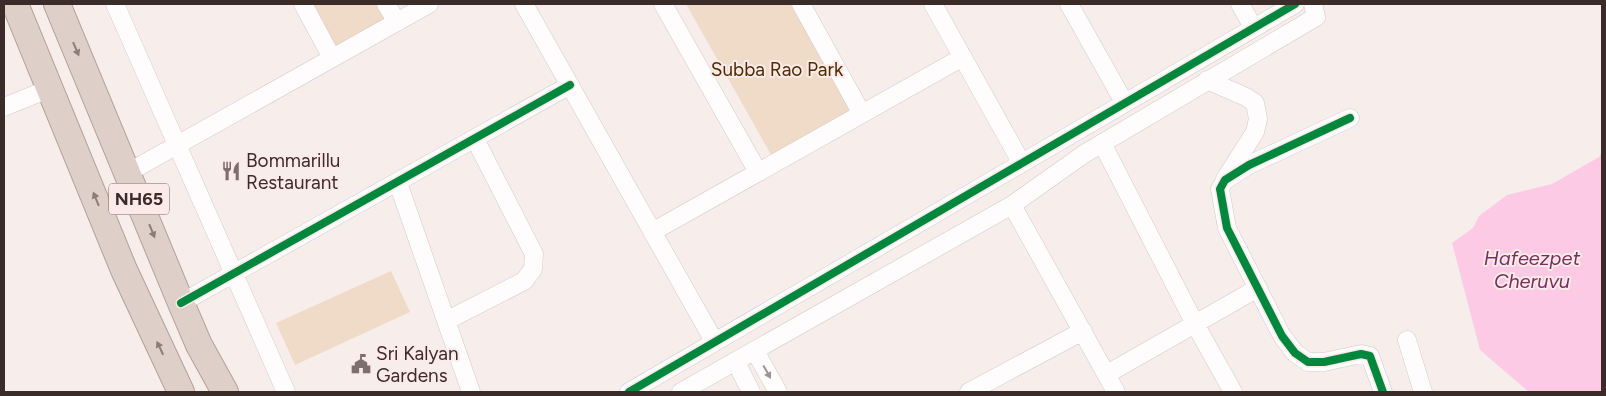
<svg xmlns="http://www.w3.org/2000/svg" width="1606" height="396" font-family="Figtree,sans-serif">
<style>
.green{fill:#f0dac8}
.water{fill:#fccae5}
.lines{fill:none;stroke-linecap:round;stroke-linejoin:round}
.minor-casing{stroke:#d5c9c7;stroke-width:19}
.highway-casing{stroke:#b3a098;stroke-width:28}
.minor{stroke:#fefcfc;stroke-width:18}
.highway{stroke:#decfc8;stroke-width:26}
.cycleway-casing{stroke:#fbeae8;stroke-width:11}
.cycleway{stroke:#00873e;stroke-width:8}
.oneway{fill:#8c7d78}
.oneway2{fill:#9c9492}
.labels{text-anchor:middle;stroke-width:4;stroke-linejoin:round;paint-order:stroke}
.shield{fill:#fbeae8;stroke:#756462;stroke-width:1}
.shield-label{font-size:18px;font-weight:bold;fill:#3b2b29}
.park-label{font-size:19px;fill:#4e2c00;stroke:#fbeae8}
.poi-label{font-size:19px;fill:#3b2b29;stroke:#fbeae8;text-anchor:start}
.water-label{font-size:20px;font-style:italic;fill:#7a2d5f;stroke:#fbeae8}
</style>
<rect width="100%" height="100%" fill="#f7eeec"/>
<!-- green -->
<path class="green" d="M313,4H385L395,23L339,52Z
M686,4H795L857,113L774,160Z
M391,271L410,312L295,365L276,323Z"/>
<!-- water -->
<path class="water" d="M1602,152V392H1529L1480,350L1452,243L1473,228L1479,216L1507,195L1552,184L1599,157Z"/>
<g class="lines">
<defs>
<path id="minor" d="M115,4L286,392
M303,4L332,58
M386,4L397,22
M524,4L714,341
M663,4L758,172
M801,4L862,114
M933,4L1021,162
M1069,4L1124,102
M1240,4L1253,27
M1207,80L1246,97L1255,103L1258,119L1255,132L1225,179
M4,107L51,88
M1350,118L1249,165L1225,180L1220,189L1227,228L1282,336L1295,353L1308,362H1324L1361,354L1370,356L1383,392
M1102,143L1195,324L1233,392
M129,172L429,4
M398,183L471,392
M652,232L963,57
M181,303L570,85
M446,321L524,281L533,269L534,254L475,139
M1407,340L1423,392
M755,351L778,392
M736,362L751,392
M1107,374L1258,288
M629,392L1295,4
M681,392L1012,205
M969,392L1083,331
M1116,392L1012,205L1084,154L1316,17L1313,4"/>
<path id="highway" d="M15,4L124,270L181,392
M57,4L181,303L199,345L225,392"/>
</defs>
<!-- minor casing -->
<use href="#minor" class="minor-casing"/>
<!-- highway casing -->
<use href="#highway" class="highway-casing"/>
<!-- minor -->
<use href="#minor" class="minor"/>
<!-- highway -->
<use href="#highway" class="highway"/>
<defs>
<path id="cycleway" d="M1350,118L1249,165L1225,180L1220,189L1227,228L1282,336L1295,353L1308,362H1324L1361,354L1370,356L1383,392
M181,303L570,85
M629,392L1295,4"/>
</defs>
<!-- cycleway casing -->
<use href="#cycleway" class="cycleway-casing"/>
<!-- cycleway -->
<use href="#cycleway" class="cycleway"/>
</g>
<!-- one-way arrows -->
<defs><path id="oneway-solid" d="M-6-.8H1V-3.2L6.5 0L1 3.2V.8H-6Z" transform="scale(1.25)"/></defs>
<g class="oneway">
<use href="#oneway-solid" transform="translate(76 49) rotate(67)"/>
<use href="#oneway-solid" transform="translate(96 199) rotate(-112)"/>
<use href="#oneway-solid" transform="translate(152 231) rotate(68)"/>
<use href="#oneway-solid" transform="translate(160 348) rotate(-115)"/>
</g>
<use class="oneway2" href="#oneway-solid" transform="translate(767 372) rotate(61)"/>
<!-- icons -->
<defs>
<symbol id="restaurant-bare" viewBox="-9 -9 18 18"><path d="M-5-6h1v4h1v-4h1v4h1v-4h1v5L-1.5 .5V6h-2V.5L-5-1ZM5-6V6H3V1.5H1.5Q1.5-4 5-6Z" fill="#7d6f6d" stroke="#fbeae8" stroke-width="2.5" paint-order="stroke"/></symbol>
<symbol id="civic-bare" viewBox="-9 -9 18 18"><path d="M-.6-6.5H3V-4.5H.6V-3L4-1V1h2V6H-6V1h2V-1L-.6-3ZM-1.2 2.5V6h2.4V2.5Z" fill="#7d6f6d" stroke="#fbeae8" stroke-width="2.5" paint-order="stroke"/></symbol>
</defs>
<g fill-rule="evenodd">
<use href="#restaurant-bare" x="217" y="157" width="28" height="28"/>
<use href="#civic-bare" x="347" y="350" width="28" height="28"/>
</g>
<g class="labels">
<!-- shield labels -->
<rect class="shield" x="109" y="183.5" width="60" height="31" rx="4"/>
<g class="shield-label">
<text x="139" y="205">NH65</text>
</g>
<!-- park labels -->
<g class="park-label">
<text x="777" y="76">Subba Rao Park</text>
</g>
<!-- poi labels -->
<g class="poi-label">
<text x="246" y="167">Bommarillu<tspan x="246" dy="22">Restaurant</tspan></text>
<text x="376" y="360">Sri Kalyan<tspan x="376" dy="22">Gardens</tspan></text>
</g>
<!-- water labels -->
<g class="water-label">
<text x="1532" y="265">Hafeezpet<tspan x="1532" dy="23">Cheruvu</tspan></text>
</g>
</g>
<!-- border -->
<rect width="1606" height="396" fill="none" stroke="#3b2b29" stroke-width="10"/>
</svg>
